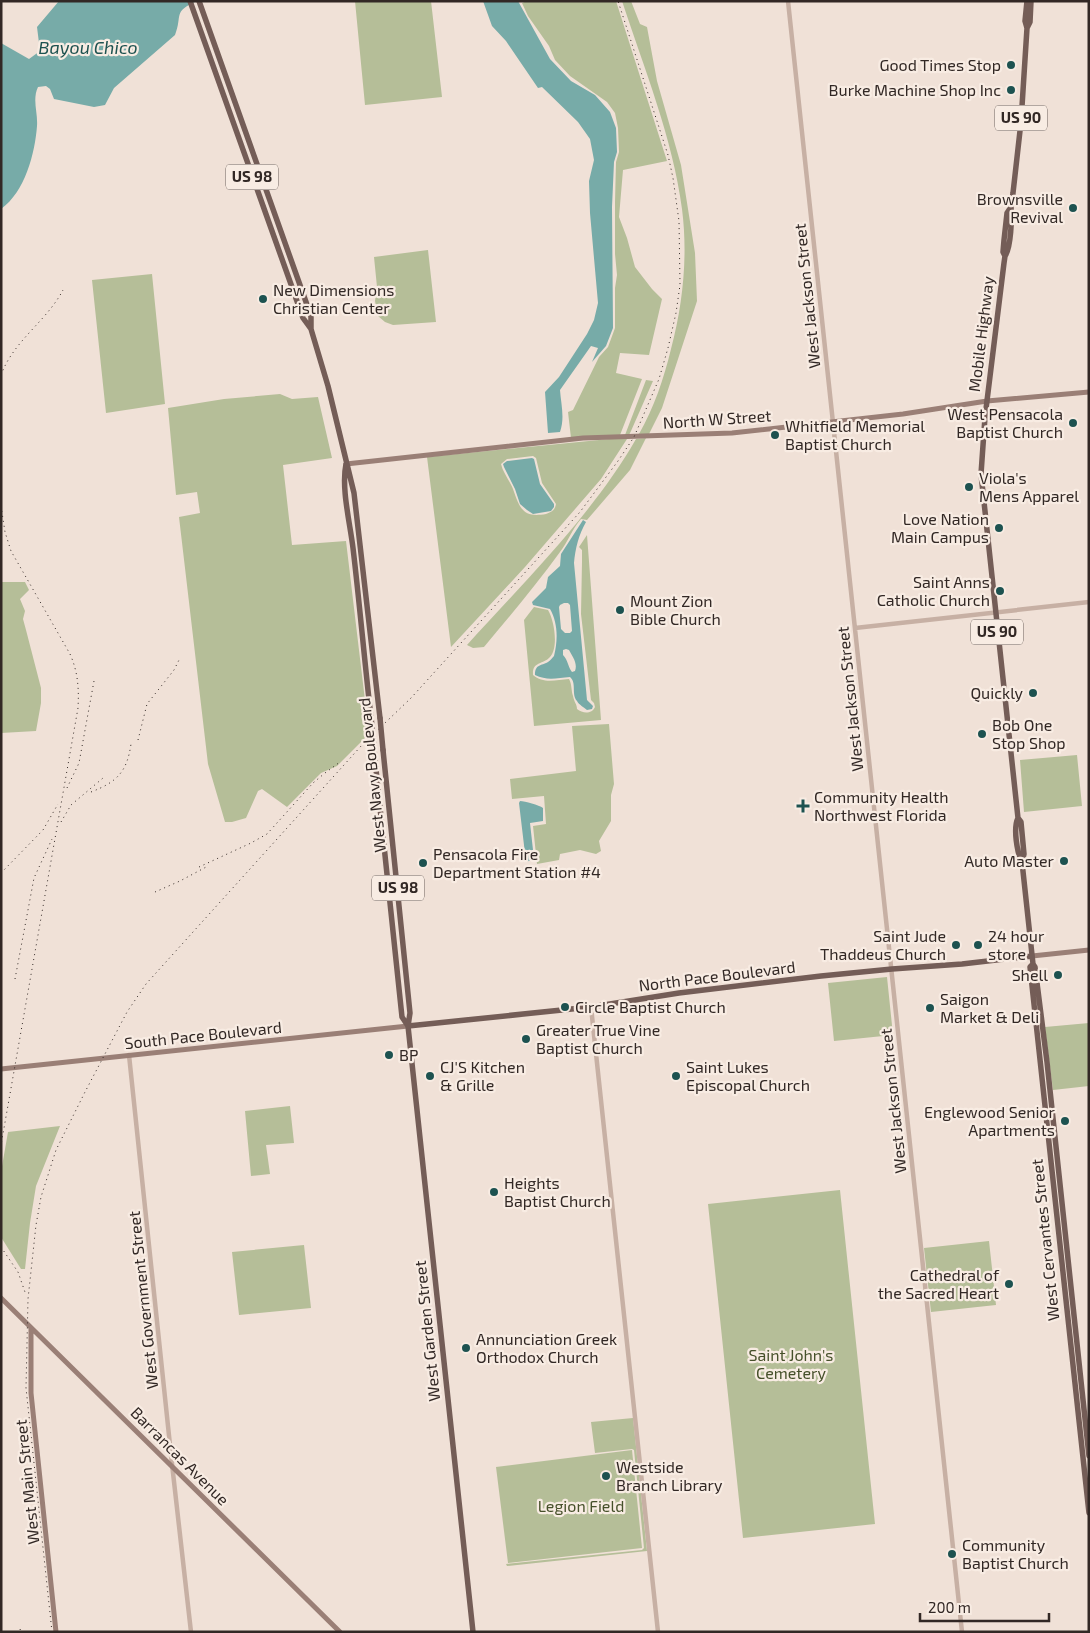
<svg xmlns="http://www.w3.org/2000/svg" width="1090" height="1633" font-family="'Exo 2',sans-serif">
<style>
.green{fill:#b5be98;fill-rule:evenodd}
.water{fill:#77aba8;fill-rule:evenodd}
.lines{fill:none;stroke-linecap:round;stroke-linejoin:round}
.tertiary{stroke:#c7b0a4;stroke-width:4.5}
.secondary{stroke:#9a7f76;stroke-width:5}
.primary{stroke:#745d57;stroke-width:5.5}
.rail{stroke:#322825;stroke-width:1;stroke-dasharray:1 4;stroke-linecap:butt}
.primary-bridge{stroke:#745d57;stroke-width:5.5}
.poi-dot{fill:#1d5250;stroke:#f8ece3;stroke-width:2}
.labels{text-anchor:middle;stroke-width:4.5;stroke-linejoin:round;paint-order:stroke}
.shield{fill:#f8ece3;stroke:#6d635e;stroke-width:1}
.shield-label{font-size:15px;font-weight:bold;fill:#322825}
.poi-label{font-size:16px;fill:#322825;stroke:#f8ece3;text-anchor:start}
.street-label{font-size:16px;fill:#322825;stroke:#f8ece3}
.park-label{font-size:16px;fill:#46502a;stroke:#f8ece3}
.water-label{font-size:18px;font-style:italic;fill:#1d5250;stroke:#f8ece3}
</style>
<rect width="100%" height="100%" fill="#f0e1d7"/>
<!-- green -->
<path class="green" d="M355,1H431L442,97L365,105Z
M527,1H616L667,161L623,170L619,217L627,238L635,267L652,289L662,299L649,355L620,353L616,373L642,379L620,435L571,438L568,412L573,410L599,357L608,347L615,328V288L617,275L615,254V202L616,162L619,152L618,128L615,113L607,102L570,76L555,60L549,46L528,16L522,3Z
M622,1H631L640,24L647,27L657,81L681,165L695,253L697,301L662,408L649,434H639C654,408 664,378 671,349C683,304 688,256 682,209C673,139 644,68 622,1Z
M428,250L436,322L393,325L385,322L378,316L375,301L377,287L374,257Z
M152,274L165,404L106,413L92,280Z
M646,380L653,381L631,431L629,435H625Z
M280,394L292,399L318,397L332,458L283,465L292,545L346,541L369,734L337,766L321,773L287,807L262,789L258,791L246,818L232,822H225L208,764L179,517L200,513L197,492L176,495L168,408L224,399Z
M646,438L630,470L587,520L581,519C572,529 568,542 560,552C536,585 510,616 484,647L473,648L467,645C525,581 593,514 636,439Z
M609,439H627L601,479L525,567L451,647L427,457ZM533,456L536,458L542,483L556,504C555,510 552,512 546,514C523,518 520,509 513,489C510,481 503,473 501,464L507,459Z
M587,535L601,720L534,726L524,620L534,607L548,610C554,620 559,647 550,657C543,665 532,661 533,675C543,684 556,680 569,679C572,684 571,690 573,696C574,702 577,704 577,709C583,714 592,714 595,707L594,703L591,700L581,614L582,562V550L579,547Z
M1,582H25L29,590L20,599L25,611L23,619L26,630L41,688V703L36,731L1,733Z
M609,724L614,784L611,795V821L599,841L601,851L596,854L580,850L560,854L559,860L537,864L533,826L546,824L544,796L512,799L510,779L576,771L572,726Z
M1077,755L1082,806L1024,812L1020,760Z
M887,977L893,1035L834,1041L828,983Z
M1089,1023V1086L1053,1090L1045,1027Z
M290,1106L294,1143L266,1145L270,1174L251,1176L245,1111Z
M60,1126L36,1186L30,1223L25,1269H21L1,1237V1172L8,1132Z
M840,1190L875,1524L743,1538L708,1204Z
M989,1241L996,1305L931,1312L924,1248Z
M304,1245L311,1308L239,1315L232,1252Z
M633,1418L647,1551L507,1566L506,1564L642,1550L644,1548L634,1450L632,1449L595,1453L591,1422Z
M632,1450L642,1548L508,1563L496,1467Z"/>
<!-- water -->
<path class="water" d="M59,1H197C172,12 183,15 175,35L114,88L105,105L94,107L54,99L50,89L46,86L38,87C32,100 38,112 37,126C35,153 25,192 1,209V43L29,59L40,51L37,27Z
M483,1H518L550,59L571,81L595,95L610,112L616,128L617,152L614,162L612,207L613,328L606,346L592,362L598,348L591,346L560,390C561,404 565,418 560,432L548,433L545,392L559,377L587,334L594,320L598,303L590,213L589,181L594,160L590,139L578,122L542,87L538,88L506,41L492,26Z
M532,458L534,459L540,484L554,504V507L551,511L533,514L527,510L520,504L515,489L504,467L503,464L507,461Z
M583,520L586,522C579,534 575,549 574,563L587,700L593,706L592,709L587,710C584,707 579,705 577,701C571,694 577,683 570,677C557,678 547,681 535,675C535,664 541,666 548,662C551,660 552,658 554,656C558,640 558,623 550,609L533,605L532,602L546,588L548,577L560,566L561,554ZM564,603H568L570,605L572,631L570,633H565L561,629L559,607L560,605ZM566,649L569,650C572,656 578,663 575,671L572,672C568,667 568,660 563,655V650Z
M520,801C525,801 539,805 543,808V821L530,823L534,859L526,862L519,803Z"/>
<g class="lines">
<!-- tertiary -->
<path class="tertiary" d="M788,1L962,1632
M855,628L1089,602
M591,1007L658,1632
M129,1055L172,1464L191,1632"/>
<!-- secondary -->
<path class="secondary" d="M346,464L583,438L732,433L903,414L987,401L1089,392
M1032,956L1089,950
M1,1069L408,1026
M1,1298L340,1632
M31,1328V1393L56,1632"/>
<!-- primary -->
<path class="primary" d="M190,1L303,318L311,329
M199,1L311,316V329L328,386L354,493L380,718
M1027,1L1025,21L1027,28L1021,122L1013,193L1011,207L1007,213L1004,240L1003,252L1005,256L1004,263L985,417L981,474L1018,818L1021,822L1024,854L1022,862L1033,964L1035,967L1047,1062L1089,1456
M1027,28L1030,22L1031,1
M1005,256C1011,248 1012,218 1011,207
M346,464C341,488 350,523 353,548C360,607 365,667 372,726
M383,750L410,1013L408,1026L473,1632
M375,760L402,1017L408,1026
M1018,818C1013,828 1017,853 1022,862
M1033,964L1030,967L1089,1513
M408,1026L591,1007L679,993L821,976L892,969L962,964L1032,956"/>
<!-- rail -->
<path class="rail" d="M1,375C14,340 46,322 63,290
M1,506L5,532L11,551L70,654C78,672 79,688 78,708L1,1145
M138,740L147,704L174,670L179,660
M67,788L79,763L94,681
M91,792C117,782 127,772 131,744
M61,822L71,805L103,778
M199,867L251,843L267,834L313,783L325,773L340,762
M1,873L43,830L58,804
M155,892L180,881L208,866
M15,979L34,878L52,839
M1,1247L18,1272L26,1295
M20,1629L21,1632
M52,1632L26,1388L28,1299L36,1225L41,1197L56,1150L85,1092L127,1012L146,984L362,745L411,698L580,512L618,461L634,437L659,379L668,348L676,313L680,285L679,221L673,178L668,155L618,1"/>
<!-- primary-bridge -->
<path class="primary-bridge" d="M380,718L383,750
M372,726L375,760"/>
</g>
<!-- markers -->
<g class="poi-dot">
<circle cx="1011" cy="65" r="5"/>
<circle cx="1011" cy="90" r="5"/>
<circle cx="1073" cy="208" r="5"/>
<circle cx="263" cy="299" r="5"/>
<circle cx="1073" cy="423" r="5"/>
<circle cx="775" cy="435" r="5"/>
<circle cx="969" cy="487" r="5"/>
<circle cx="999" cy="528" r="5"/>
<circle cx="1000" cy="591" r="5"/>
<circle cx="620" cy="610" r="5"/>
<circle cx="1033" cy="693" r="5"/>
<circle cx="982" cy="734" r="5"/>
<path d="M800.5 798.5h5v5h5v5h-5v5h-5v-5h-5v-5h5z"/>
<circle cx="1064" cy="861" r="5"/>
<circle cx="423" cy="863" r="5"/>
<circle cx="956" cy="945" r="5"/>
<circle cx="978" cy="945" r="5"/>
<circle cx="1058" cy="975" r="5"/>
<circle cx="565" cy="1007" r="5"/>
<circle cx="930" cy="1008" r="5"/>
<circle cx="526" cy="1039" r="5"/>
<circle cx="389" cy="1055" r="5"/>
<circle cx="430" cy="1076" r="5"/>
<circle cx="676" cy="1076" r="5"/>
<circle cx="1065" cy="1121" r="5"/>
<circle cx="494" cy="1192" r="5"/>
<circle cx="1009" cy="1284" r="5"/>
<circle cx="466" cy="1348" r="5"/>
<circle cx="606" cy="1476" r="5"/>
<circle cx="952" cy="1554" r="5"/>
</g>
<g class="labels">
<!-- shield labels -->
<g class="shield">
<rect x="995" y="105.5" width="52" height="25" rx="4"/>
<rect x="226" y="164.5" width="52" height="25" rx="4"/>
<rect x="971" y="619.5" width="52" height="25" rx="4"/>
<rect x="372" y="875.5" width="52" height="25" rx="4"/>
</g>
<g class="shield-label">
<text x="1021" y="123">US 90</text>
<text x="252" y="182">US 98</text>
<text x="997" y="637">US 90</text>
<text x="398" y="893">US 98</text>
</g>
<!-- poi labels -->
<g class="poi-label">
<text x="1001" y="71" text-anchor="end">Good Times Stop</text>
<text x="1001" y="96" text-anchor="end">Burke Machine Shop Inc</text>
<text x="1063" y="205" text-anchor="end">Brownsville<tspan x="1063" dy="18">Revival</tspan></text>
<text x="273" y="296">New Dimensions<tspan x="273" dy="18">Christian Center</tspan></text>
<text x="1063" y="420" text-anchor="end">West Pensacola<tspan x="1063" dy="18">Baptist Church</tspan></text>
<text x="785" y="432">Whitfield Memorial<tspan x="785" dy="18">Baptist Church</tspan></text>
<text x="979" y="484">Viola's<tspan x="979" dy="18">Mens Apparel</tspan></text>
<text x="989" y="525" text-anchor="end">Love Nation<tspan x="989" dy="18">Main Campus</tspan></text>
<text x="990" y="588" text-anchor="end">Saint Anns<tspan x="990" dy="18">Catholic Church</tspan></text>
<text x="630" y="607">Mount Zion<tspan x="630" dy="18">Bible Church</tspan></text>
<text x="1023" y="699" text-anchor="end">Quickly</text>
<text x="992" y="731">Bob One<tspan x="992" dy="18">Stop Shop</tspan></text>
<text x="814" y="803">Community Health<tspan x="814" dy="18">Northwest Florida</tspan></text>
<text x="433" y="860">Pensacola Fire<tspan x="433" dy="18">Department Station #4</tspan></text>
<text x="1054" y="867" text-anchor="end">Auto Master</text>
<text x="946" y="942" text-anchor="end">Saint Jude<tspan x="946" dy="18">Thaddeus Church</tspan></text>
<text x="988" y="942">24 hour<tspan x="988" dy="18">store</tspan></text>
<text x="1048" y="981" text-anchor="end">Shell</text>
<text x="940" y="1005">Saigon<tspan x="940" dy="18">Market &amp; Deli</tspan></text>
<text x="575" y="1013">Circle Baptist Church</text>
<text x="536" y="1036">Greater True Vine<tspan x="536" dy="18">Baptist Church</tspan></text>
<text x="399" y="1061">BP</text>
<text x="440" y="1073">CJ'S Kitchen<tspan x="440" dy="18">&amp; Grille</tspan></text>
<text x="686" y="1073">Saint Lukes<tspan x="686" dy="18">Episcopal Church</tspan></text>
<text x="1055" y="1118" text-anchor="end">Englewood Senior<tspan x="1055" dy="18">Apartments</tspan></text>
<text x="504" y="1189">Heights<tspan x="504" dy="18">Baptist Church</tspan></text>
<text x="999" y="1281" text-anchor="end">Cathedral of<tspan x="999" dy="18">the Sacred Heart</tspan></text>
<text x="476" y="1345">Annunciation Greek<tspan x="476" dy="18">Orthodox Church</tspan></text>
<text x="616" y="1473">Westside<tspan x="616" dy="18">Branch Library</tspan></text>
<text x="962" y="1551">Community<tspan x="962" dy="18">Baptist Church</tspan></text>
</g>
<!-- street labels -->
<g class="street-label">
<text transform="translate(807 296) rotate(-96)" y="6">West Jackson Street</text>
<text transform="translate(981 334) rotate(-83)" y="6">Mobile Highway</text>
<text transform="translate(717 419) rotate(-4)" y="6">North W Street</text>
<text transform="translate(850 699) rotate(-96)" y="6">West Jackson Street</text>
<text transform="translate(372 775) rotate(-96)" y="6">West Navy Boulevard</text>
<text transform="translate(717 976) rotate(-7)" y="6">North Pace Boulevard</text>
<text transform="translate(203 1035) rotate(-6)" y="6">South Pace Boulevard</text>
<text transform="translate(893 1101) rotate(-96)" y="6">West Jackson Street</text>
<text transform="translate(1045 1240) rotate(-96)" y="6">West Cervantes Street</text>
<text transform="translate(143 1300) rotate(-96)" y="6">West Government Street</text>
<text transform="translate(427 1331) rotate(-96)" y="6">West Garden Street</text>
<text transform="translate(180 1456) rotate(45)" y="6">Barrancas Avenue</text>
<text transform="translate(27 1482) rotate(-96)" y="6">West Main Street</text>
</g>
<!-- park labels -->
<g class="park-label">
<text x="791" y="1361">Saint John's<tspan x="791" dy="18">Cemetery</tspan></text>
<text x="581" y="1512">Legion Field</text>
</g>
<!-- water labels -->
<g class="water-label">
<text x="88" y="54">Bayou Chico</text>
</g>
</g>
<!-- border -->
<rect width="1090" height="1633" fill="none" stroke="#322825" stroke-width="5"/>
<!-- scale -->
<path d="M920 1613v8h129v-8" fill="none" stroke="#322825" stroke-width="2.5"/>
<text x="928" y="1613" font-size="15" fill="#322825" stroke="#f8ece3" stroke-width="4" paint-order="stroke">200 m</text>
</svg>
